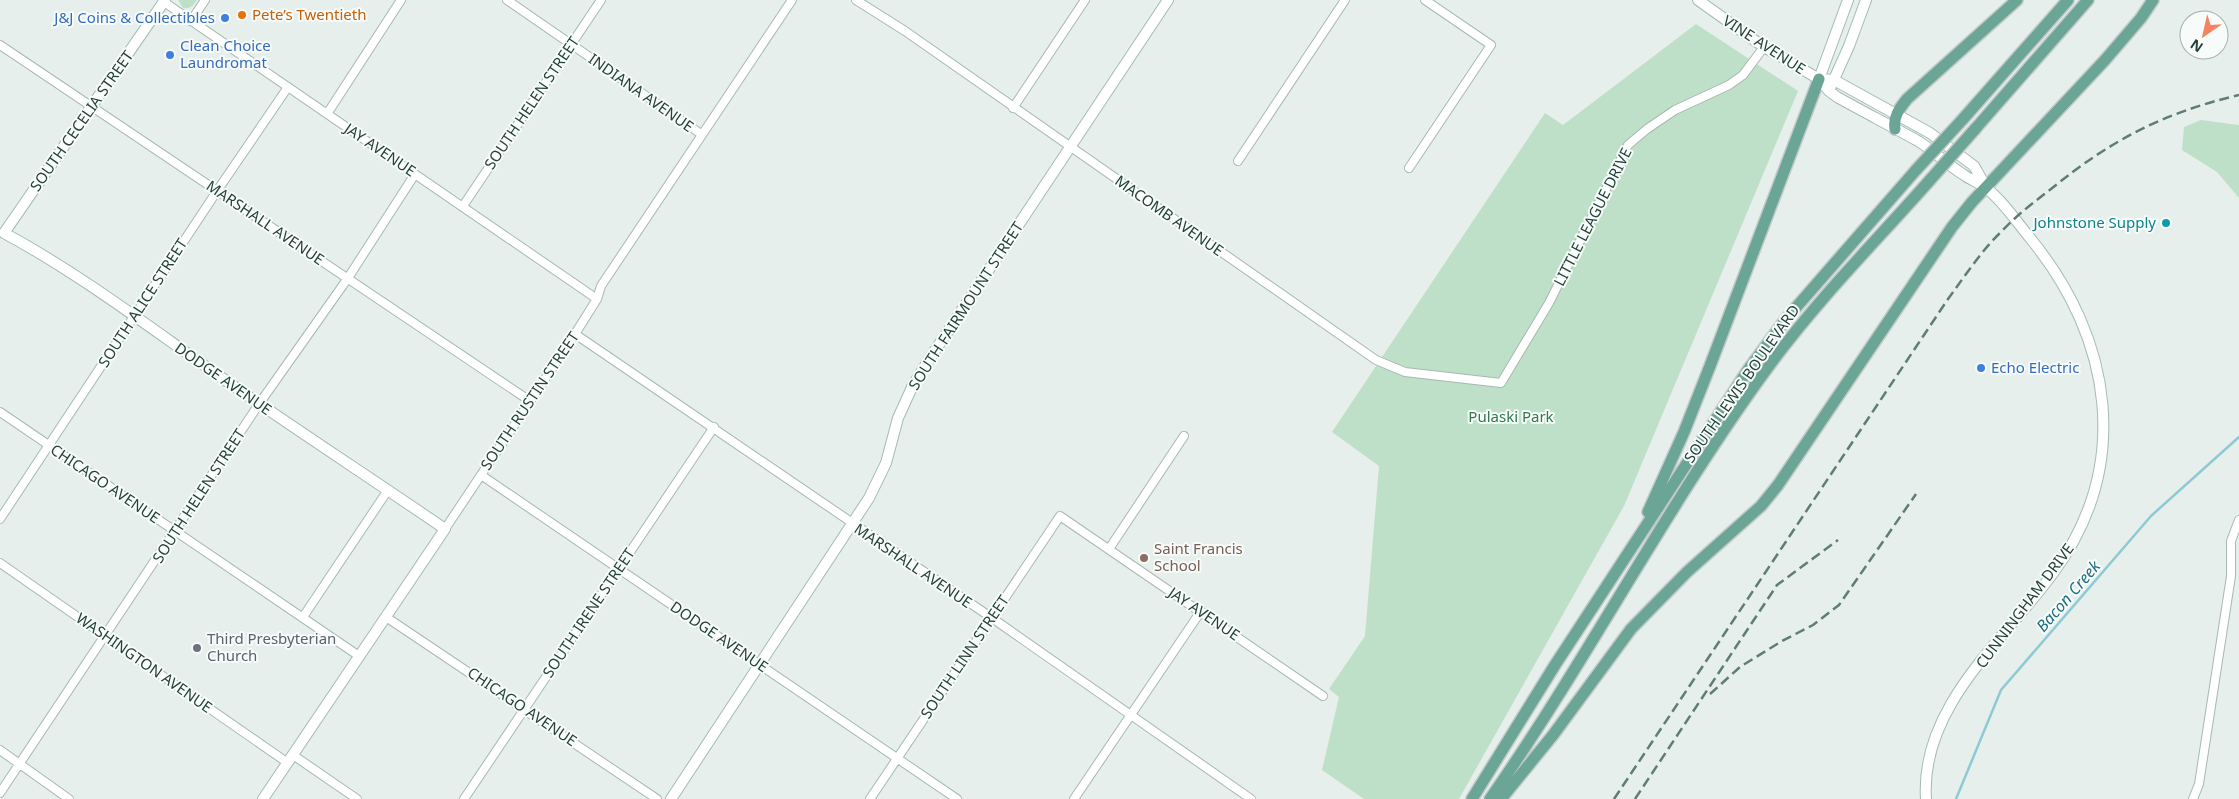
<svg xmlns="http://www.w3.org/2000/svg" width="2239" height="799" font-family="'Noto Sans',sans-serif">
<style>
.green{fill:#bfe0c8}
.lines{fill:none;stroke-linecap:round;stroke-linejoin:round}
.stream{stroke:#8ec9d4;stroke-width:2.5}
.street-casing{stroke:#a8b8b2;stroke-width:10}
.secondary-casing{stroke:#a4bbb3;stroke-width:12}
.primary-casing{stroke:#c2cac8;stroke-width:14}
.street{stroke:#fff;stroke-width:8}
.secondary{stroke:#fff;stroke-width:10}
.primary{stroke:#6aa596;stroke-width:11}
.rail{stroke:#5f7d75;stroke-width:2.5;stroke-dasharray:10 5;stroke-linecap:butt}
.primary-bridge-casing{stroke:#c2cac8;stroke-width:14;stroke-linecap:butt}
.primary-bridge{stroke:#6aa596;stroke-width:11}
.food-dot{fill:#e8710a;stroke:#f7fbf9;stroke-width:2}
.shop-dot{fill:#3f7fe0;stroke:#f7fbf9;stroke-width:2}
.culture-dot{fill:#0f9aa8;stroke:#f7fbf9;stroke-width:2}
.education-dot{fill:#8d6e63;stroke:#f7fbf9;stroke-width:2}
.worship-dot{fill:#6b7280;stroke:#f7fbf9;stroke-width:2}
.labels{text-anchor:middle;stroke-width:4;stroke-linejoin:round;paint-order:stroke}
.food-label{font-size:15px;fill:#c56008;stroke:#f7fbf9;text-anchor:start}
.shop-label{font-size:15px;fill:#366cbe;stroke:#f7fbf9;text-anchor:start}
.street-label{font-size:15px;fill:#24423a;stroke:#f7fbf9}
.culture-label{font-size:15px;fill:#0d838f;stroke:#f7fbf9;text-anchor:end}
.park-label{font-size:15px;fill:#2d7a4b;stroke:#f7fbf9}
.education-label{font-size:15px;fill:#785e54;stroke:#f7fbf9;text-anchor:start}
.worship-label{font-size:15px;fill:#5b616d;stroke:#f7fbf9;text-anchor:start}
.water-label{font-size:16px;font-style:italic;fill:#1c6f80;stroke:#f7fbf9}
</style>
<rect width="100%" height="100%" fill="#e6efeb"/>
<!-- green -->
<path class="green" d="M178,0H197C193,6 190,9 183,8Z
M1696,24L1798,91L1624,506L1459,799H1364L1322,770L1339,697L1329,689L1365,636L1379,466L1332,432L1545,113L1563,125Z
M2201,120L2239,125V198L2217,172L2182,150L2184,127Z"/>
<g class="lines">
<!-- stream -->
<path class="stream" d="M1956,799L2001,690L2151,516L2239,437"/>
<defs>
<path id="street" d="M507,0L701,134
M856,0L905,31L1376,360L1405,372L1501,383L1549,303L1628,145L1647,129L1675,110L1729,85L1743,75L1764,47
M164,2L597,299
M191,21L205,0
M0,45L530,401
M1013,108L1085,0
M327,114L401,0
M1238,161L1345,0
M1409,168L1491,45L1425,0
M463,206L601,0
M575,334L992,618L1251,799
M0,412L359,656
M481,475L957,799
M0,519L217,191L288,87
M445,529L575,334L597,299L601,286L792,0
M1109,549L1184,436
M0,563L288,763
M303,617L388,490
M386,617L657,799
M0,750L69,799
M293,755L357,799
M0,793L259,404L348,278L415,174
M464,799L714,427
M870,799L1060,516L1323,696
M1074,799L1201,611
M2193,799L2199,784L2231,576V541L2239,520"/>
<path id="secondary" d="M165,0L4,233C82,275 153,330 225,380C298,431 372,479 445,529L263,799
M1698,0L1764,47L1819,79L1829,91L1837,97C1864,112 1891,126 1918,141C1934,151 1948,165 1964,175C1971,180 1980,183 1986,188C2003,201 2016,221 2030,238C2113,339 2133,467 2051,576C2001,643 1920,708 1926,799
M1819,79L1834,80L1930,133L1974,166L1986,187
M1819,79L1848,0
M1831,86L1849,46L1866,0
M671,799L869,498L886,463L898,418L913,385L934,352L1168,0"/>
<path id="primary" d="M1963,119L2068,0
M1976,128L2088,0
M1895,129C1893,117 1899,109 1907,99L2017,0
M1648,512L1684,432L1710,366L1819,79
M1472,799L1555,665L1748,370L1786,319L1916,170
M1490,799C1590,656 1670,499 1774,359C1822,295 1878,239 1930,180
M1501,799L1553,735L1631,629L1687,572L1761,506L1778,485L1952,227L1972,202L2105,60L2141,18L2153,0"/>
</defs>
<!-- street casing -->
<use href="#street" class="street-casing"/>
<!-- secondary casing -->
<use href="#secondary" class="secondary-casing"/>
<!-- primary casing -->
<use href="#primary" class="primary-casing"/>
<!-- street -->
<use href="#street" class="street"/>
<!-- secondary -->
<use href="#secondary" class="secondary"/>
<!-- primary -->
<use href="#primary" class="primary"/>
<!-- rail -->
<path class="rail" d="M1710,694L1740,667L1782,641L1813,625L1839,605L1916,494
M1614,799L1948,299C1965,276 1981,251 2002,231C2017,215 2034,202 2051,189C2111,140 2163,113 2239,95
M1635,799L1777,585L1838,540"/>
<defs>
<path id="primary-bridge" d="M1916,170L1963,119
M1930,180L1976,128"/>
</defs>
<!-- primary-bridge casing -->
<use href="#primary-bridge" class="primary-bridge-casing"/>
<!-- primary-bridge -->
<use href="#primary-bridge" class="primary-bridge"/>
</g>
<!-- markers -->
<circle class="food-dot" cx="242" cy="15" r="5"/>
<g class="shop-dot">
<circle cx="225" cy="18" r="5"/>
<circle cx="170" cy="55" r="5"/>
<circle cx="1981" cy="368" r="5"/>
</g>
<circle class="culture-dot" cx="2166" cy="223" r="5"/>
<circle class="education-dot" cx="1144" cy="558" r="5"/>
<circle class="worship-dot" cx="197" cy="648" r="5"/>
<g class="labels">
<!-- food labels -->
<g class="food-label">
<text x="252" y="20">Pete’s Twentieth</text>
</g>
<!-- shop labels -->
<g class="shop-label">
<text x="215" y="23" text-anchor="end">J&amp;J Coins &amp; Collectibles</text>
<text x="180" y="51">Clean Choice<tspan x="180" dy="17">Laundromat</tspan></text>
<text x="1991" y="373">Echo Electric</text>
</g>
<!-- street labels -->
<g class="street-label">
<text transform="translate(1764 45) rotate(33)" y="5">VINE AVENUE</text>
<text transform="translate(641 93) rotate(35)" y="5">INDIANA AVENUE</text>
<text transform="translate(532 103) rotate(-56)" y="5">SOUTH HELEN STREET</text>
<text transform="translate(82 121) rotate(-55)" y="5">SOUTH CECELIA STREET</text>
<text transform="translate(380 150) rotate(34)" y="5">JAY AVENUE</text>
<text transform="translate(1169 216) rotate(35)" y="5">MACOMB AVENUE</text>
<text transform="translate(1593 217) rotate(-63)" y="5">LITTLE LEAGUE DRIVE</text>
<text transform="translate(265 223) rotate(34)" y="5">MARSHALL AVENUE</text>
<text transform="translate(143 303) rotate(-57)" y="5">SOUTH ALICE STREET</text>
<text transform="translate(966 306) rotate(-57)" y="5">SOUTH FAIRMOUNT STREET</text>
<text transform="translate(223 379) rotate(35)" y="5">DODGE AVENUE</text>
<text transform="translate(1742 384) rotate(-55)" y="5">SOUTH LEWIS BOULEVARD</text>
<text transform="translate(530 401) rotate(-56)" y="5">SOUTH RUSTIN STREET</text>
<text transform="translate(105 484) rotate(34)" y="5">CHICAGO AVENUE</text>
<text transform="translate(199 496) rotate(-57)" y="5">SOUTH HELEN STREET</text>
<text transform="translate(913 566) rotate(34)" y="5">MARSHALL AVENUE</text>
<text transform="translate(2025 606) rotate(-53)" y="5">CUNNINGHAM DRIVE</text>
<text transform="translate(589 613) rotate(-56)" y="5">SOUTH IRENE STREET</text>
<text transform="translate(1204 614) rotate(34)" y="5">JAY AVENUE</text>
<text transform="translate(719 637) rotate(34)" y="5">DODGE AVENUE</text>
<text transform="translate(965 657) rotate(-56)" y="5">SOUTH LINN STREET</text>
<text transform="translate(144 663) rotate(35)" y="5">WASHINGTON AVENUE</text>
<text transform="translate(522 707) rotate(34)" y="5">CHICAGO AVENUE</text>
</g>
<!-- culture labels -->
<g class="culture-label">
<text x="2156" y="228">Johnstone Supply</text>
</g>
<!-- park labels -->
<g class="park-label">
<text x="1511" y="422">Pulaski Park</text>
</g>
<!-- education labels -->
<g class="education-label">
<text x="1154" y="554">Saint Francis<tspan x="1154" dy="17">School</tspan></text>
</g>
<!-- worship labels -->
<g class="worship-label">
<text x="207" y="644">Third Presbyterian<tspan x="207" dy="17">Church</tspan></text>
</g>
<!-- water labels -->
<g class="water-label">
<text transform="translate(2068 596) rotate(-49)" y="6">Bacon Creek</text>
</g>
</g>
<!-- north arrow -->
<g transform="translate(2204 35) rotate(214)"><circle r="24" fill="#f7fbf9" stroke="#a3b1ad"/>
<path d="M0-4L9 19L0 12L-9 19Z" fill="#f4845f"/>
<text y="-8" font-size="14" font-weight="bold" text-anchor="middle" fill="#24423a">N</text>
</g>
</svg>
